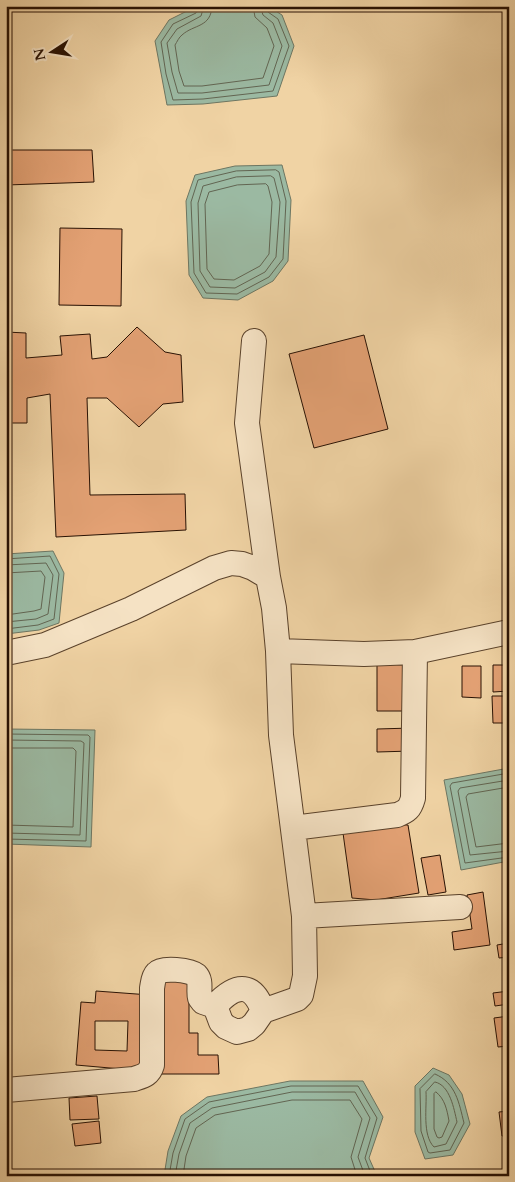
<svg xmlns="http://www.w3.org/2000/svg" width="515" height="1182" font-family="Cardo,serif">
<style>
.water{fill:#9bb9a2;stroke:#6d7662}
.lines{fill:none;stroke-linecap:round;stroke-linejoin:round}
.shore{stroke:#626552;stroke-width:1}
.building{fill:#e3a174;stroke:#281103;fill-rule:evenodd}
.minor-casing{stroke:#5a422b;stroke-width:26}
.minor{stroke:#f5e2c4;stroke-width:24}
</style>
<rect width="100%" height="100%" fill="#f0d3a4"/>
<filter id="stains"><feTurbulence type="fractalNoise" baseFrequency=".004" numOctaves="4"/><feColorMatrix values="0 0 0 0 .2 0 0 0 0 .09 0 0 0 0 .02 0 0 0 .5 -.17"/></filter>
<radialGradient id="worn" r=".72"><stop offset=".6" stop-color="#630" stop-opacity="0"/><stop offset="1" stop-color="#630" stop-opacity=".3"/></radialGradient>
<!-- water -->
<path class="water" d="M197,6H268L282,15L294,46L277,96L203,104L167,105L155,41L169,20Z
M282,165L291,200L288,261L273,281L238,300L203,298L189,275L186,201L195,175L235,166Z
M53,551L64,573L59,623L39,630L6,634V554Z
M6,729L95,730L91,847L6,844Z
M509,768V861L461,870L444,780Z
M433,1068L449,1075L462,1094L470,1124L453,1155L425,1159L415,1132V1086Z
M290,1081H363L383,1117L369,1158L377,1176H164L168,1151L181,1116L207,1097Z"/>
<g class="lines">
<!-- shore -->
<path class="shore" d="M198,6L196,13L173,24L161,42L166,74L173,100L203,99L273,91L289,46L278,19L268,12L267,6
M204,6L201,16L177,29L167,43L172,72L178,93H202L269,85L282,46L273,23L263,15L260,6
M212,6C211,28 194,24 182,35C179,37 177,42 175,45L179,71L184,86H202L263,78L274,46L267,28L255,17L253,6
M276,170L279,172L286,201L283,259L269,277L237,294L206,293L194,273L191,202L198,180L236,171Z
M271,176L274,178L280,202L276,257L265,272L235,288L210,287L200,271L198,203L203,186L236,177Z
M266,184L268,186L272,202L269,254L260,266L234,280L214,279L207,269L205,204L209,192L237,185Z
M6,559L50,556L59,574L54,619L38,625L6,629
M6,565L46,563L53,575L48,614L36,619L6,622
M6,573L41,571L45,577L41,609L34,611L6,615
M6,734L88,735L90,737L86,841L6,839
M6,740L81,741L84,743L80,835L6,833
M6,748H73L76,751L73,827L6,825
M509,773L452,783L450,786L465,863L509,857
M509,780L460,788L458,791L470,855L509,851
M509,787L468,794L466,797L476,847L509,843
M435,1074C456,1083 459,1103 464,1123L450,1150L430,1153L428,1152L421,1131L420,1089Z
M435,1082C450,1085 454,1109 457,1122L446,1144L434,1147C422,1135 427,1107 426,1092Z
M436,1092C445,1099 447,1110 449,1121L442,1137L439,1138L437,1137L434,1129V1094Z
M169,1176L173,1153L185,1119L209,1102L291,1086H358L377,1118L365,1158L372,1176
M175,1176L179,1154L190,1123L212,1108L292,1092H355L370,1118L358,1157L365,1176
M183,1176L186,1156L196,1128L215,1115L292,1100H350L362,1119L351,1157L357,1176"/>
</g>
<!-- building -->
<path class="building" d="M6,150H92L94,182L6,185Z
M60,228L122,229L121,306L59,305Z
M137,327L165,352L181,355L183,402L163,404L139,427L107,398H87L90,495L185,494L186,530L56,537L50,394L27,398V423H6V332L26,333V358L62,355L60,336L90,334L92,359L107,357Z
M364,335L388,429L314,448L289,354Z
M411,664V711H377V665Z
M493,665H509V691L493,692Z
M462,666H481V698L462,697Z
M492,696H509V723H493Z
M412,728V751L377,752V729Z
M389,824L408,825L419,893L376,900L352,898L343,833Z
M440,855L446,892L428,895L421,858Z
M483,892L490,945L454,950L452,932L472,929L467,895Z
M509,943V957L499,958L497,945Z
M160,976L195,977L189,994V1033H198V1055H218L219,1074H160Z
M96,991L150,995L144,1071L76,1065L81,1002L95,1003ZM95,1021H128L127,1051L95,1050Z
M509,991V1004L495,1006L493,993Z
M509,1016V1046L498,1047L494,1018Z
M97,1096L99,1119L70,1120L69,1098Z
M509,1111V1135L502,1136L499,1112Z
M99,1121L101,1143L75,1146L72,1124Z"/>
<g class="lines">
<defs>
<path id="minor" d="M278,651L364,654L415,652L509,632
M6,653L45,645L131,609L214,568L231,563L242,564L253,568L268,577
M293,828L397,815C407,811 410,809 413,798L415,652
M304,916L460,907
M215,1006L221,1022L226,1027L237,1032L248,1029L254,1024L263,1011L297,999L301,995L305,976L304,916L281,735L278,651L274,608L268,577L247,423L254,341
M6,1090L134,1079C143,1076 149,1075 152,1065V988C153,983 153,977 157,973C162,967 190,970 196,975C202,981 198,991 200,998L203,1002L215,1006C234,985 252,980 263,1011"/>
</defs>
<!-- minor casing -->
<use href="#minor" class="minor-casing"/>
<!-- minor -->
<use href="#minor" class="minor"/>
</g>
<!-- margin -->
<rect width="515" height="1182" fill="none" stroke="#f0d3a4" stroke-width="25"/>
<rect x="8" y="8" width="500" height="1167" fill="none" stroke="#281103" stroke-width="2.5"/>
<rect x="12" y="12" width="490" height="1157" fill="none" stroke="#281103"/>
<!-- north arrow -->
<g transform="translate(52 52) rotate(258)" stroke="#f5e2c4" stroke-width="4" paint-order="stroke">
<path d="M0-4L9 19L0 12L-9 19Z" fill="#281103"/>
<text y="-8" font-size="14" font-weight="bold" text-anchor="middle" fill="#281103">N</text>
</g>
<rect width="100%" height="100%" filter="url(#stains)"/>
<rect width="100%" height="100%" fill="url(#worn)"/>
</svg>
